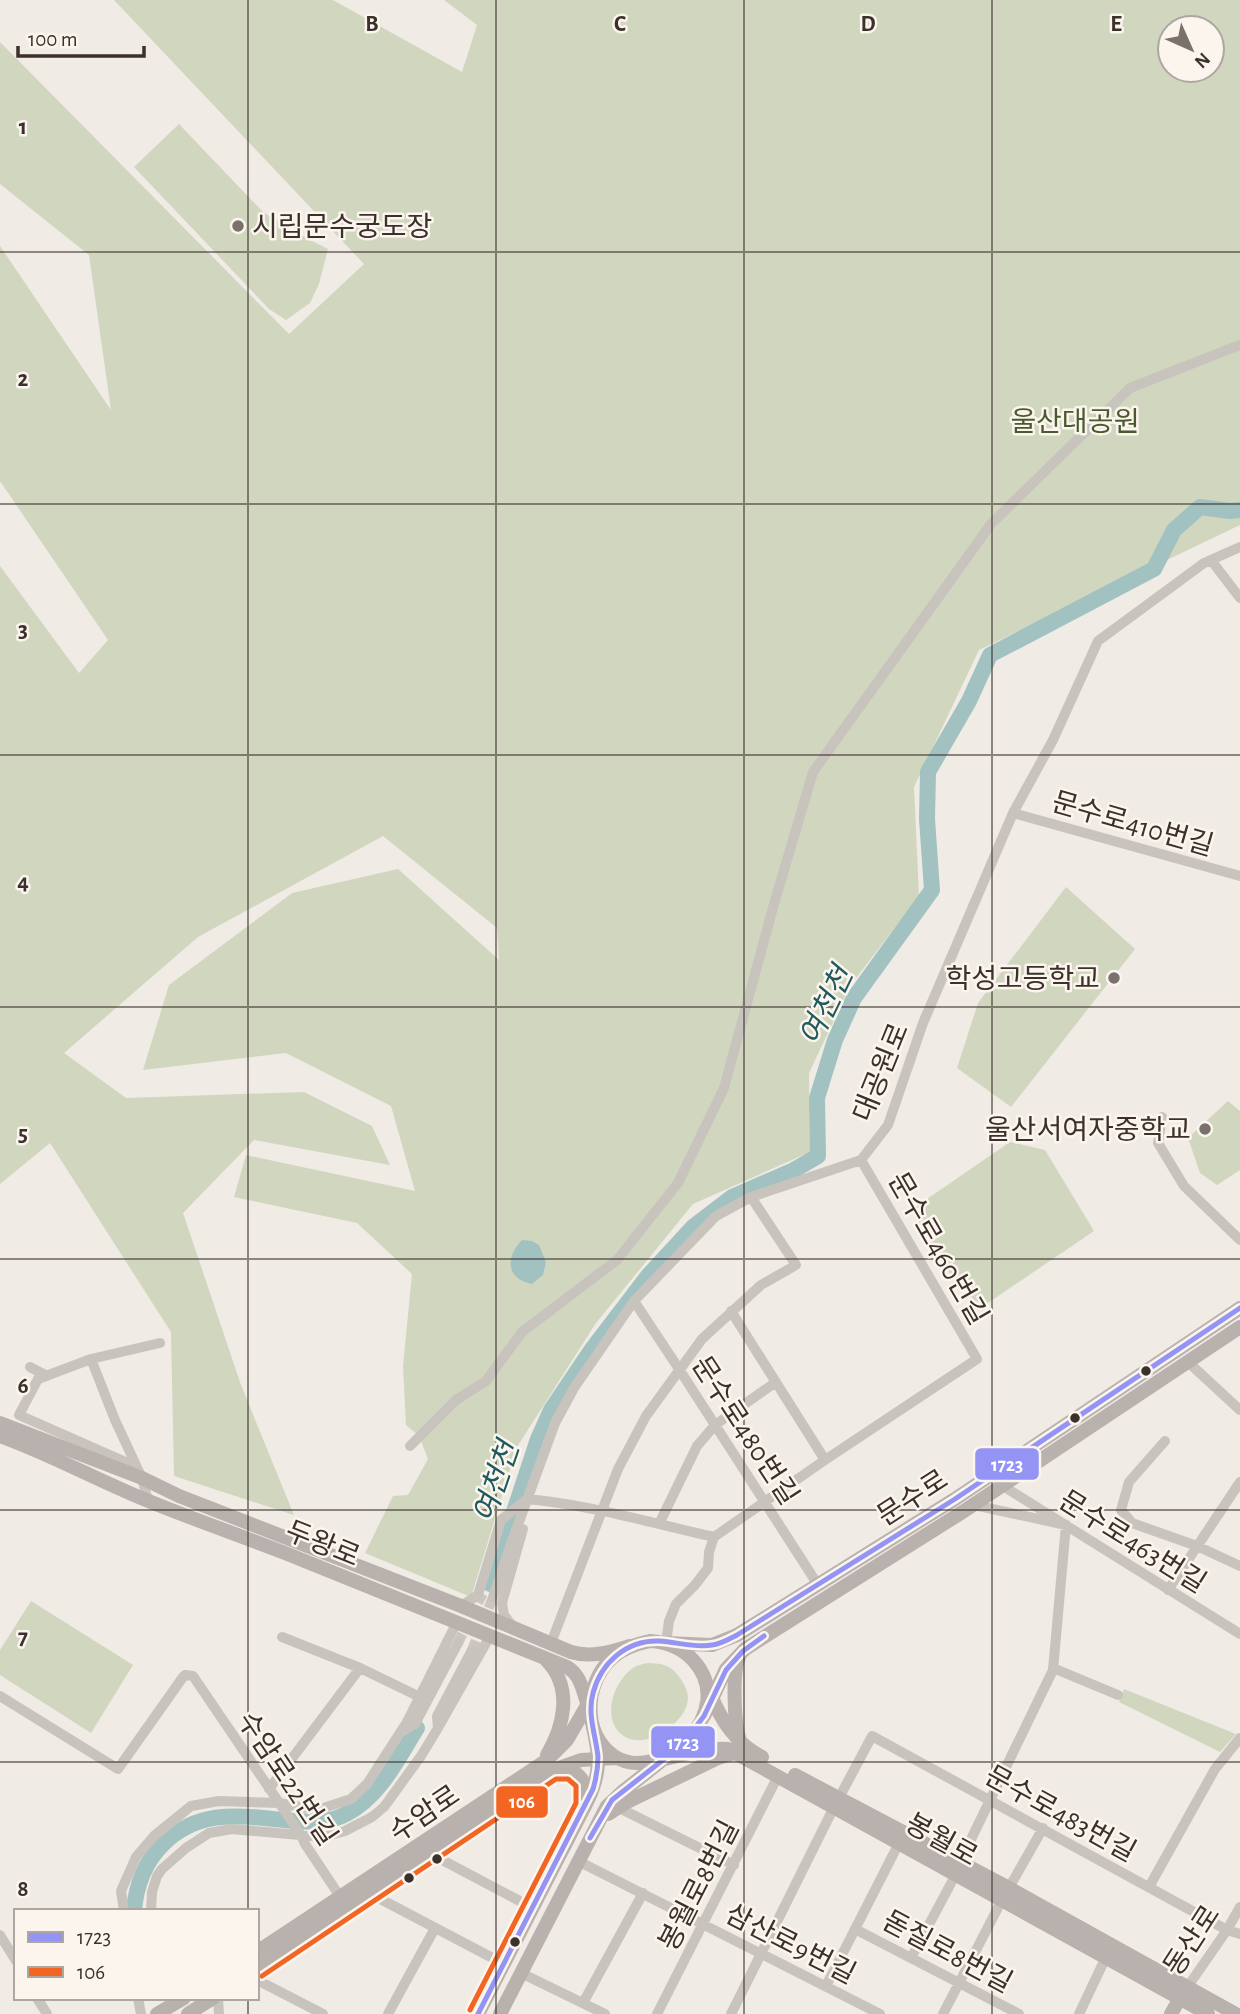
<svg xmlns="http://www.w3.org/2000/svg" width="1240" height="2014" font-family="'Alegreya Sans','Noto Sans KR',sans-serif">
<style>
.green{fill:#d1d6bf;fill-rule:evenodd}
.water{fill:#a1c2c1}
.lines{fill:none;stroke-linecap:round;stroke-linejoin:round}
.river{stroke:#a1c2c1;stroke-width:16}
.minor-tunnel{stroke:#ccc6c0;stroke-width:10;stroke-dasharray:10 5;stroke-linecap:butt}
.minor{stroke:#c9c3be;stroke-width:10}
.major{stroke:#b8b1ad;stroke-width:14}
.bus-1-casing{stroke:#fbf5ee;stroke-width:10}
.bus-2-casing{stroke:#fbf5ee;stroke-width:10}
.bus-1{stroke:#9494f4;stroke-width:5}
.bus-2{stroke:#f26522;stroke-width:5}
.grid{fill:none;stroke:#3b302b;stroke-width:2;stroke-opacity:0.55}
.poi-dot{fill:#7a716c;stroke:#fbf5ee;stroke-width:2.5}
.bus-dot{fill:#3b302b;stroke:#fbf5ee;stroke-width:2.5}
.labels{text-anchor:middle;stroke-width:5;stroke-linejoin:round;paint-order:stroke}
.poi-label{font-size:28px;fill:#3b302b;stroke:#fbf5ee;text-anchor:end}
.park-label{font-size:28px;fill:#4a5a2e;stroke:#fbf5ee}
.street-label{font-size:28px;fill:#3b302b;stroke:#fbf5ee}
.water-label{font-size:30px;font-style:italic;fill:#1f5a5e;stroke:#fbf5ee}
.grid-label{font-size:23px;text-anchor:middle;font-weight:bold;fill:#3b302b;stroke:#fbf5ee;stroke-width:5;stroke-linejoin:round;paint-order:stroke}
.line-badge{stroke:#fbf5ee;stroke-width:2.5}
.badge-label{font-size:19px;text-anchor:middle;font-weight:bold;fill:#fff}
</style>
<rect width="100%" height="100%" fill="#f0ebe5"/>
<!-- green -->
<path class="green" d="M114,0H333L462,72L477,25L444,0H1240V525L979,650L914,787L919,896L850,986L809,1073L810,1152L693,1204L596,1323L517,1447L471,1597L365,1553L393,1496L408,1495L428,1459L419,1436L406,1425L403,1366L412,1274L357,1223L234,1197L246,1155L415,1191L391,1106L286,1053L143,1070L169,985L292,893L398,869L499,960L497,928L383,836L198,937L64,1053L126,1098L304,1092L372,1126L390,1165L254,1140L183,1213L241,1385L294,1515L174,1476L171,1332L50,1143L0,1184V566L79,673L108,640L0,481V246L111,410L89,255L0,184V42L289,334L364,264ZM1170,28H1212V70H1170Z
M179,124L263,212L308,239L328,249L319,284L310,303L286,320L269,309L134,167Z
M1066,887L1135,949L1011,1107L957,1068L978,1003Z
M1228,1101L1240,1111V1170L1217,1185L1200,1173L1188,1138Z
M1010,1142L1045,1150L1094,1231L979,1309L965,1287L960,1290L911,1210Z
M31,1601L133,1665L91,1733L0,1675V1650Z
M648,1663C663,1663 672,1666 680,1678C684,1684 688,1691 688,1698C688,1722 643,1755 620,1733C602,1716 614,1681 633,1668C638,1665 643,1664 648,1663Z
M1124,1689L1236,1734L1220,1752L1119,1702Z"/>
<!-- water -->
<path class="water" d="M522,1240L532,1241L539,1245L546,1262L543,1275L532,1284C506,1279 505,1257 522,1240Z"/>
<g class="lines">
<!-- river -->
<path class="river" d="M490,1584L538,1439L551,1410L592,1349L647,1277L694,1226L732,1197L794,1170L818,1156L817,1098L835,1040L854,998L932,890L927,819L928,772L969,701L990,655L1154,569L1174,530L1200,507L1230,511L1240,510
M134,1911C136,1885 144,1863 163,1844C202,1806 245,1817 294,1821C313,1822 329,1823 346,1814C380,1797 398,1758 417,1728"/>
<!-- minor-tunnel -->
<path class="minor-tunnel" d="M458,1643L483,1593
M472,1650L493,1597"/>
<!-- minor -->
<path class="minor" d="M1211,560L1240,598
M1013,813L1240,876
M1162,1117L1158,1143L1184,1186L1240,1240
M634,1301L679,1369L818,1585
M731,1311L825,1460
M91,1359L160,1343
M1188,1362L1240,1410
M30,1367L47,1376
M1165,1441L1129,1482L1121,1510L1132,1523L1197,1546L1240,1566
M410,1446L456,1400L486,1381L522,1332L617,1260L678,1183L724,1088L774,904L813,772L991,524L1130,388L1240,345
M137,1467L19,1415L38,1379L91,1359L115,1420L142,1478L148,1501
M1003,1486L1240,1634
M527,1499C591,1505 651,1523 714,1537
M659,1524L697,1446L715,1425L776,1382
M1168,1590L1240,1482
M493,1597L511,1544L555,1423L574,1388L634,1301L716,1216L751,1197L861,1160L888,1125L923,1023L1013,813L1053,740L1098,641L1204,563L1240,547
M461,1606L478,1595L501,1520L527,1499
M514,1628L504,1615L502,1603L523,1529
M282,1637L360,1668L420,1697
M551,1643L618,1469L646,1416L702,1339L761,1285L796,1265L751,1197
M666,1643L669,1621L676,1604L695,1585L708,1568L709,1552L714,1537L825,1460L977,1359L861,1160
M1053,1668L1118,1695
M0,1696L118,1769L183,1677L185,1675L193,1676L301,1835L305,1844L343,1901
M439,1726L490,1636
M403,1731L415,1724L458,1643
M269,1789L360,1668
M839,1798L872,1736L1227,1930L1240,1934
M617,1807L734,1865
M429,1853L533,1908
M578,1861L880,2014
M960,1862L1053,1670L1066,1525L974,1505
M1149,1887L1215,1769L1240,1738
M1009,1888L1043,1828
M369,1893L504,1964
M124,1911L121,1891L136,1857L154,1836L191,1806L219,1801L279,1803L317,1810L351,1799L367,1784L407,1722L457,1622
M151,1911L152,1892L157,1876L162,1869L186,1848L209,1833L232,1829L323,1837L345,1831L372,1817L384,1807L421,1756L438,1728L437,1716L472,1650
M855,1929L1019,2014
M0,1935L16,1961
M911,1958L956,1874
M521,1973L605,2014
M257,1980L323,2014
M826,1986L899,1843
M1184,1992L1227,1930L1240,1907
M37,1998L47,2014
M138,1998L141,2014
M218,1998L219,2014
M583,2003L643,1893
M388,2014L435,1928
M657,2014L778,1776
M731,2014L834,1807
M943,2014L1002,1900
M1079,2014L1106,1957"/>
<!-- major -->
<path class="major" d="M0,1423L142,1478L179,1496L461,1606L571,1652C590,1658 612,1652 630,1646
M0,1436C50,1454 97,1480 146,1500C192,1519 239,1535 285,1553C379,1591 473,1629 567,1667C572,1670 575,1673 578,1678C586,1693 599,1747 598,1764C597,1779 592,1793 585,1806L478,2014
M650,1641C667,1642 681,1647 693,1660C741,1712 659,1786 614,1756C582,1735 584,1683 612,1658C623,1648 636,1644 650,1641Z
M666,1643L712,1645L737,1635L955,1499L1240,1308
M739,1657C732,1672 734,1725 740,1740
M710,1693C721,1720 735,1743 762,1757
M704,1716L726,1669L745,1649L964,1511L1240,1327
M547,1755C564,1726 573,1688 547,1661
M642,1763C671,1760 698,1747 728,1749L1208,2014
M555,1770C576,1766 588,1780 586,1801
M795,1775L1009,1888L1236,2014
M608,1814L625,1803L718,1758L734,1753
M257,1952L547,1760L567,1740L589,1702
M257,1969L553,1770L581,1760L616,1758
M157,2014L184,1998
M188,2014L213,1998
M500,2014L607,1806L622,1792L660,1762
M1171,2014L1180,1998"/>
<defs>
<path id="bus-1" d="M590,1838L612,1800L668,1756L689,1736L704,1716L726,1670L743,1651L764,1636
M478,2014L593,1789C596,1779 598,1768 598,1757C596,1736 587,1715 593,1693C601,1663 626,1640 659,1641C677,1642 694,1648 712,1645C721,1644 729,1639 737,1635L955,1499L1240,1308"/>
<path id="bus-2" d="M262,1976L556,1779H568L576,1786V1803L470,2010"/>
</defs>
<!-- bus-1 casing -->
<use href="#bus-1" class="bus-1-casing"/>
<!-- bus-2 casing -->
<use href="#bus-2" class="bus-2-casing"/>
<!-- bus-1 -->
<use href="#bus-1" class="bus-1"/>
<!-- bus-2 -->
<use href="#bus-2" class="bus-2"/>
</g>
<!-- grid -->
<path class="grid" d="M248,0V1911M496,0V2014M744,0V2014M992,0V2014M0,252H1240M0,504H1240M0,755H1240M0,1007H1240M0,1259H1240M0,1510H1240M0,1762H1240M248,1998V2014"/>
<!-- markers -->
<g class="poi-dot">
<circle cx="238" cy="226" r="7"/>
<circle cx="1114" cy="978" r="7"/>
<circle cx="1205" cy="1129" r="7"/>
</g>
<g class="bus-dot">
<circle cx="1146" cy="1371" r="6"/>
<circle cx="1075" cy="1418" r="6"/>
<circle cx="437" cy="1859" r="6"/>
<circle cx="409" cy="1878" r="6"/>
<circle cx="515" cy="1942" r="6"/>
</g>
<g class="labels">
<!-- poi labels -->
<g class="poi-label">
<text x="252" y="236" text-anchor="start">시립문수궁도장</text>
<text x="1100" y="988">학성고등학교</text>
<text x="1191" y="1139">울산서여자중학교</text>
</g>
<!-- park labels -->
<g class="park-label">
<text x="1075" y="431">울산대공원</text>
</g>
<!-- street labels -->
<g class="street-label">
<text transform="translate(1133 823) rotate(16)" y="10">문수로410번길</text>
<text transform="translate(880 1072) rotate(-68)" y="10">대공원로</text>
<text transform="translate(939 1248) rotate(60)" y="10">문수로460번길</text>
<text transform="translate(746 1430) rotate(57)" y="10">문수로480번길</text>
<text transform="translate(912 1497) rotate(-33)" y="10">문수로</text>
<text transform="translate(1133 1541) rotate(32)" y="10">문수로463번길</text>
<text transform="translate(323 1543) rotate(22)" y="10">두왕로</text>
<text transform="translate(288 1778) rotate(56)" y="10">수암로22번길</text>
<text transform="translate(424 1813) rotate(-34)" y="10">수암로</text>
<text transform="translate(1061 1813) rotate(29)" y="10">문수로483번길</text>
<text transform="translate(942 1839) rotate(29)" y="10">봉월로</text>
<text transform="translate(698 1885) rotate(-63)" y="10">봉월로8번길</text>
<text transform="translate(1191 1940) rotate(-57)" y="10">동산로</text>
<text transform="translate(791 1943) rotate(27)" y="10">삼산로9번길</text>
<text transform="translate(948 1951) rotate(28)" y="10">돋질로8번길</text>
</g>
<!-- water labels -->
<g class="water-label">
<text transform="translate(826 1006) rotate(-64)" y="10">여천천</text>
<text transform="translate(496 1482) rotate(-71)" y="10">여천천</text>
</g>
</g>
<g class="grid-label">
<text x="372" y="31">B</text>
<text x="620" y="31">C</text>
<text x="868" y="31">D</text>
<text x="1116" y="31">E</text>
<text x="23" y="134">1</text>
<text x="23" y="386">2</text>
<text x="23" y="637">3</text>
<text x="23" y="889">4</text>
<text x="23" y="1141">5</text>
<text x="23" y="1393">6</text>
<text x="23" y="1644">7</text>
<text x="23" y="1896">8</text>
</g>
<g class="line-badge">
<rect x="974" y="1447" width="66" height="34" rx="7" fill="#9494f4"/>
<rect x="650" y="1725" width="66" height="34" rx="7" fill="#9494f4"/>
<rect x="495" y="1785" width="54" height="34" rx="7" fill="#f26522"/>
</g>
<g class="badge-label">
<text x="1007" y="1471">1723</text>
<text x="683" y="1749">1723</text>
<text x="522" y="1808">106</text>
</g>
<!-- legend -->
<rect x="14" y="1909" width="245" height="91" fill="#fbf5ee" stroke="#aea6a0" stroke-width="2"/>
<rect x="28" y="1932" width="35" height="10" fill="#9494f4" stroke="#aea6a0" stroke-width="2"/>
<text x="77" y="1944" font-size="21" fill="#3b302b">1723</text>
<rect x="28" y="1967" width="35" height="10" fill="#f26522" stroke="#aea6a0" stroke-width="2"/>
<text x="77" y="1979" font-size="21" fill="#3b302b">106</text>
<!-- north arrow -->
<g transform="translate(1191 49) rotate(135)"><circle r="33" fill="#fbf5ee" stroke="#aea6a0" stroke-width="2"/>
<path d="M0-5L12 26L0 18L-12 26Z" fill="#7a716c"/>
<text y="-10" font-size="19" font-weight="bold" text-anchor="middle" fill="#3b302b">N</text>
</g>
<!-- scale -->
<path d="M18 46v10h126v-10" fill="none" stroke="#3b302b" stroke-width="3.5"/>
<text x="28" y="46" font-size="21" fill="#3b302b" stroke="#fbf5ee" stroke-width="5" paint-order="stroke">100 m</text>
</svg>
